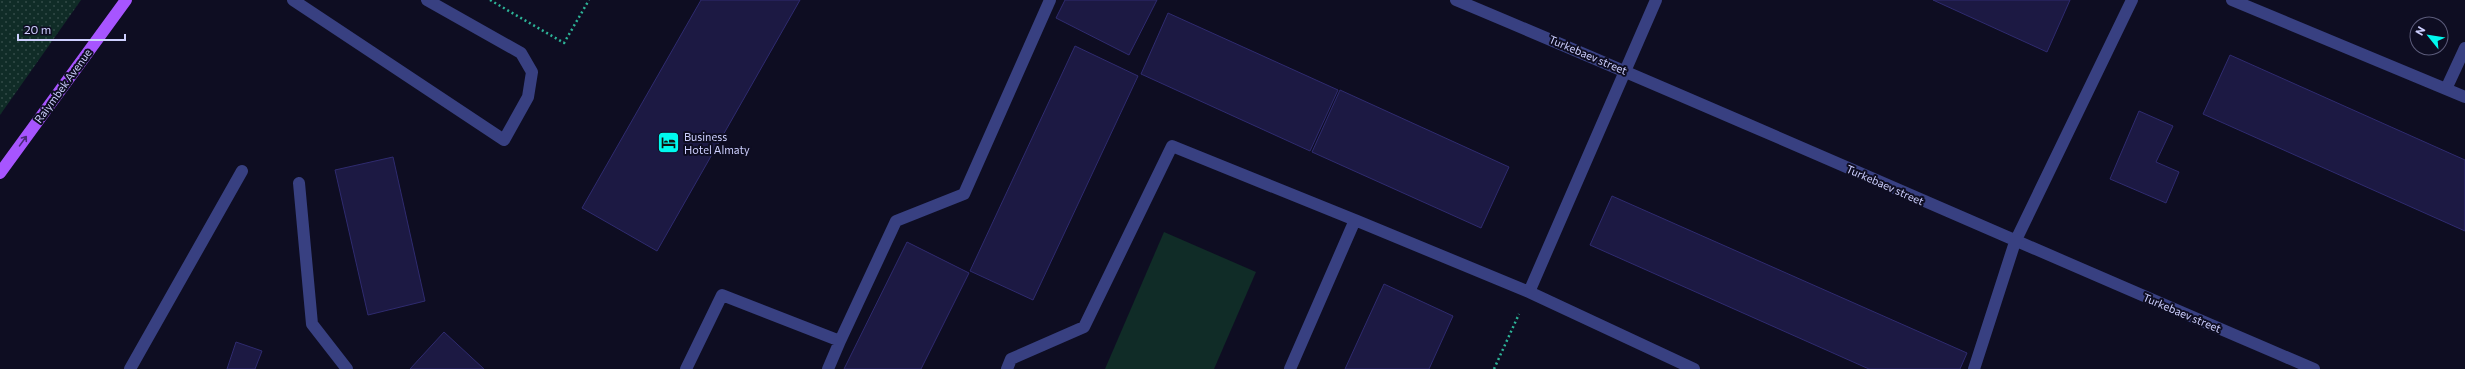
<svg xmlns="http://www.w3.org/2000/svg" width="2465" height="369" font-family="Commissioner,sans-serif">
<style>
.grass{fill:url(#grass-dots)}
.garden{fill:#102c27}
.building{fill:#1c1943;stroke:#2f2b6f}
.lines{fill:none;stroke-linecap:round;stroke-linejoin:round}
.path{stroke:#2db498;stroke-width:2.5;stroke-dasharray:2 3;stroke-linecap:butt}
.minor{stroke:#384081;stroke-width:12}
.major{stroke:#a755ff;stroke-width:12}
.oneway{stroke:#4b2a7a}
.labels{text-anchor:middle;stroke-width:4;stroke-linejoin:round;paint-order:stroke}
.street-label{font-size:11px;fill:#ced0ff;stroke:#0e0d22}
.poi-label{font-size:11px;fill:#ced0ff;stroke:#0e0d22;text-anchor:start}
</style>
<defs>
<pattern id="grass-dots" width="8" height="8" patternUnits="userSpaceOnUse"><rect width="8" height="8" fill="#102c27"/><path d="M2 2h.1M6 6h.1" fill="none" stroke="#324a47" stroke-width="1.8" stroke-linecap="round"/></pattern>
</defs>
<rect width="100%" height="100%" fill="#0e0d22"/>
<!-- grass -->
<path class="grass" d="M0,0H81L0,115Z"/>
<!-- garden -->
<path class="garden" d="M1164,232L1256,272L1214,369H1105Z"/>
<!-- building -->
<path class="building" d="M701,0H800L657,251L582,208Z
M1065,0H1157L1129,55L1056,18Z
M1933,0H2070L2047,52Z
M1168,13L1338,90L1310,151L1141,74Z
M1075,46L1138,76L1033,300L970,271Z
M2230,55L2465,160V231L2203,114Z
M1340,90L1509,167L1481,228L1312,152Z
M2139,111L2173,126L2156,162L2179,172L2166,203L2110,179Z
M393,157L425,301L368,315L335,170Z
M1612,196L1967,353L1960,369H1869L1590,245Z
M907,242L969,273L921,369H844Z
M1384,284L1453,316L1429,369H1345Z
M444,332L484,369H410Z
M236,342L262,351L255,369H227Z"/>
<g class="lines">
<!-- path -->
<path class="path" d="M490,0L564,43L589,0
M1494,369L1519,314"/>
<!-- minor -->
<path class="minor" d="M293,0L504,140L528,97L532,72L521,53L427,0
M1456,0C1743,120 2027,247 2314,369
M2232,0L2465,97
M2446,89L2465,48
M299,183L312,324L347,369
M1355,220L1529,292L1694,369
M1529,292L1656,0
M130,369L242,171
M686,369L722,295L840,341L896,221L964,194L1050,0
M828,369L840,341
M1007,369L1011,359L1084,327L1172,146L1355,220L1290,369
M1974,369L2015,242L2132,0"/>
<!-- major -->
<path class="major" d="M0,173L126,0"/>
</g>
<!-- one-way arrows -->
<defs><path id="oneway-shaft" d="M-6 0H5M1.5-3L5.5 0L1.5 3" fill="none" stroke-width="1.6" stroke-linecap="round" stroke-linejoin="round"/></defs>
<use class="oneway" href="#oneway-shaft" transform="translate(23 141) rotate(-54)"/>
<!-- icons -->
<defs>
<symbol id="hotel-square" viewBox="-11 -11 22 22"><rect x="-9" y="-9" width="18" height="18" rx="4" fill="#00f9ee" stroke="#0e0d22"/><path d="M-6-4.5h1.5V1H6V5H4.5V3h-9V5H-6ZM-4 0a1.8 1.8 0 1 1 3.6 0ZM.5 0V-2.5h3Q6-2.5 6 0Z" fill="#111"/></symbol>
</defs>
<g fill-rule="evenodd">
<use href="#hotel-square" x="656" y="130" width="25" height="25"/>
</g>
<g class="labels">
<!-- street labels -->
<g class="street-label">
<text transform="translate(1588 55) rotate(23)" y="4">Turkebaev street</text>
<text transform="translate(63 86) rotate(-54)" y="4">Raiymbek Avenue</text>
<text transform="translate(1885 185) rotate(24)" y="4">Turkebaev street</text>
<text transform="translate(2182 313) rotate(23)" y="4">Turkebaev street</text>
</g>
<!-- poi labels -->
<g class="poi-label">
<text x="684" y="141">Business<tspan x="684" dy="13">Hotel Almaty</tspan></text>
</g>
</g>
<!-- north arrow -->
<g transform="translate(2429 36) rotate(300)"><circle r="19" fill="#0e0d22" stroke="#5b5b7a"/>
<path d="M0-3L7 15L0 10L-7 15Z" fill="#00f9ee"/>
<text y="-6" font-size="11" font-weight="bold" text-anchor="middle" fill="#ced0ff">N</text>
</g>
<!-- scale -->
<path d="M18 34v6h107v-6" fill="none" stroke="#ced0ff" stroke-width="2"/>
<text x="24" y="34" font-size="12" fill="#ced0ff" stroke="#0e0d22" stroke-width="3" paint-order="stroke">20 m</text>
</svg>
